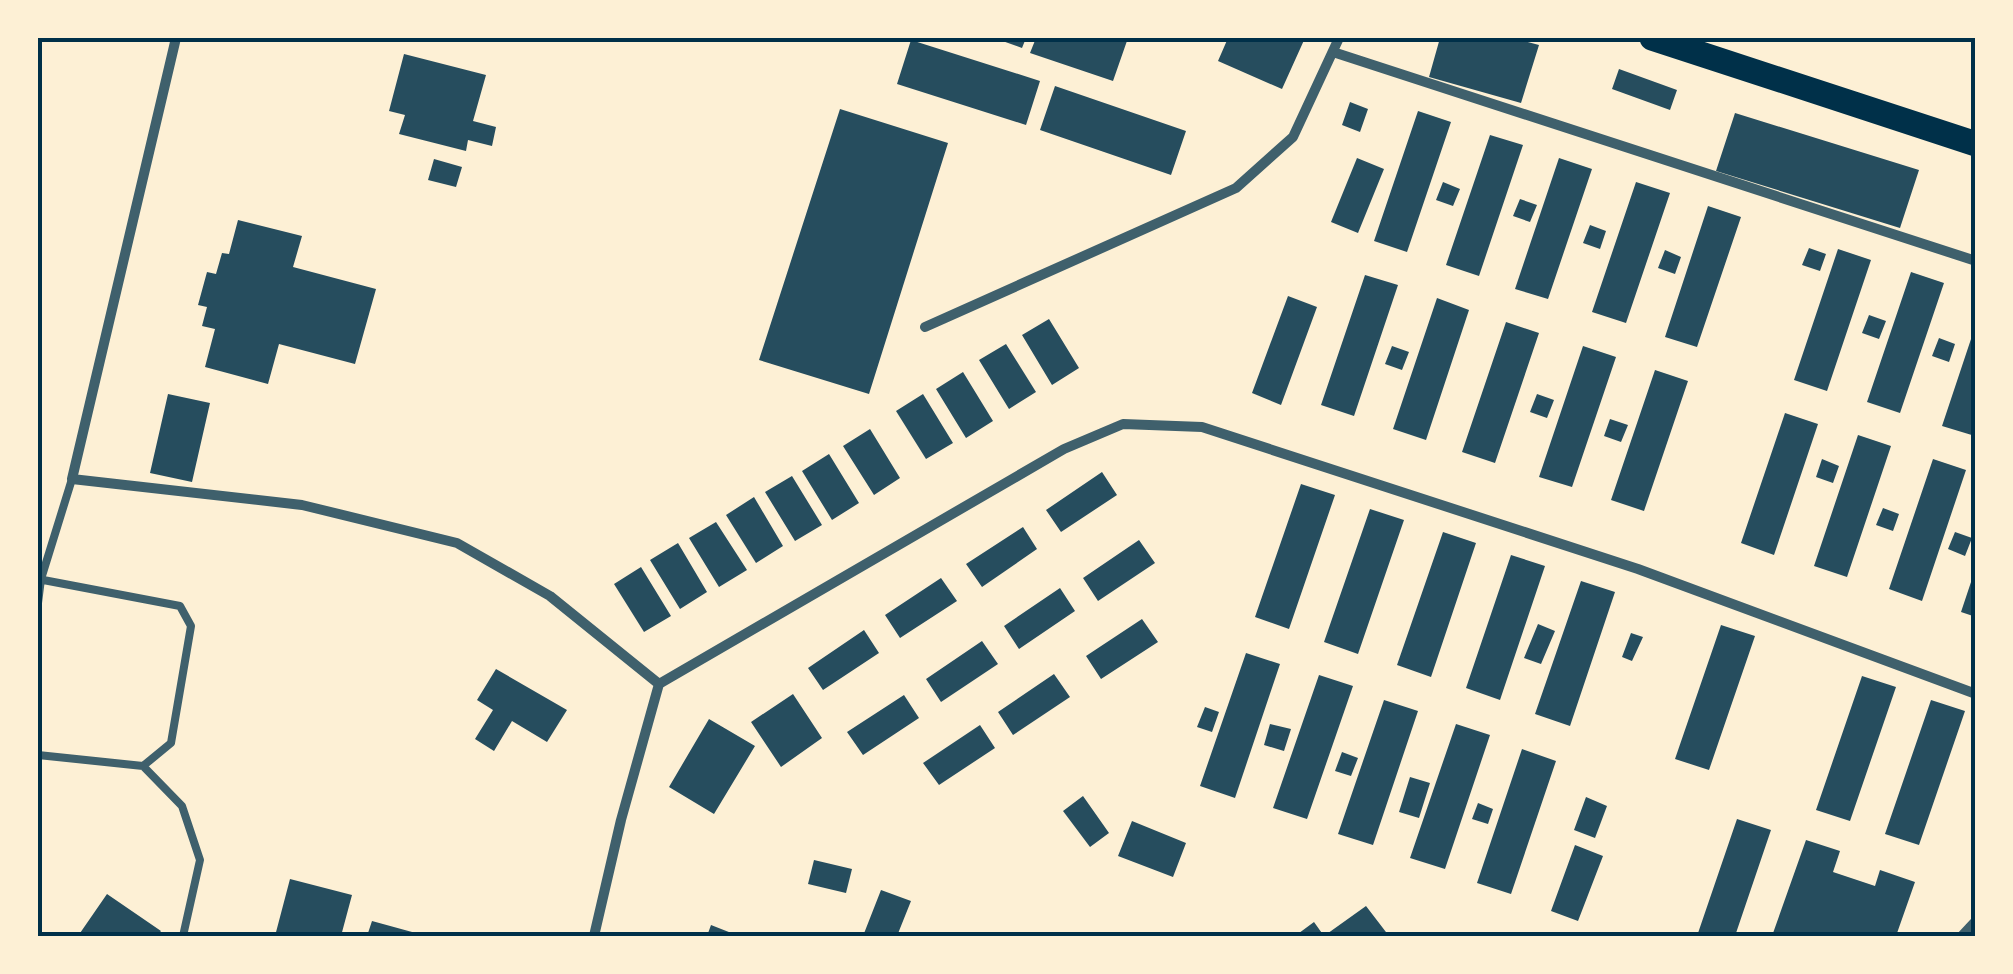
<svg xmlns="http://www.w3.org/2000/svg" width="2013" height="974" font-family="Signika,sans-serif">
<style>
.building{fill:#264d5e}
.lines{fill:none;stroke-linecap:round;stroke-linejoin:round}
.service{stroke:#3f606c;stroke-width:8}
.minor{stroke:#3f606c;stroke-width:10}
.primary{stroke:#003049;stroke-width:25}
.neatline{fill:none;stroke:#003049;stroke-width:4}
</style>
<rect width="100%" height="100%" fill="#fdf0d5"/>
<!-- building -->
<path class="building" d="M994,38H1026L1022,48Z
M1036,38H1128L1113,81L1030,53Z
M1228,38H1305L1282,89L1218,61Z
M1440,38H1513L1539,45L1521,103L1429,77Z
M911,40L1040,81L1026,125L897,84Z
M404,54L486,75L473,121L496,127L492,146L468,140L466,151L399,134L405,115L389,111Z
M1619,69L1677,90L1670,110L1612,89Z
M1055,86L1186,131L1171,175L1040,130Z
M1350,102L1368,109L1360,132L1342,125Z
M840,109L948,143L869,394L759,360Z
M1418,111L1451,122L1407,252L1374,241Z
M1735,113L1919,170L1900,228L1716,171Z
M1490,135L1523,145L1479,276L1446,265Z
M1357,158L1384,169L1358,233L1331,222Z
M1559,158L1592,169L1548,299L1515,289Z
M434,159L462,167L456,187L428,180Z
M1443,182L1460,189L1453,206L1436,200Z
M1636,182L1670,193L1626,323L1592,312Z
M1520,199L1537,205L1530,222L1513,216Z
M1708,206L1741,217L1697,347L1665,337Z
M238,220L302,236L293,267L376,289L355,364L279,344L268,384L205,367L215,329L202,326L207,307L198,305L207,272L216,274L222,253L229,254Z
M1590,225L1606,231L1600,249L1583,243Z
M1809,248L1826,254L1820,271L1802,265Z
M1838,249L1871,260L1827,391L1794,380Z
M1665,250L1681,257L1675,274L1658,268Z
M1911,272L1944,283L1900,413L1867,402Z
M1365,275L1398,285L1354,416L1321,405Z
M1288,296L1317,307L1281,405L1252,393Z
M1437,298L1469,310L1426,440L1393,429Z
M1869,315L1886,321L1879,339L1862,333Z
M1049,319L1079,368L1052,385L1022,335Z
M1506,322L1539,333L1495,463L1462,452Z
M1975,327L1976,434L1975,436L1942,426Z
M1939,338L1955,344L1949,362L1932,356Z
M1006,344L1036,392L1009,409L979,360Z
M1392,346L1409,352L1402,370L1385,364Z
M1583,346L1616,357L1572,487L1539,477Z
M1655,370L1688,381L1644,511L1611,500Z
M963,372L993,421L966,438L936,389Z
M168,394L210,403L192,482L150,473Z
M923,394L953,443L926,459L896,411Z
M1537,394L1554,400L1547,418L1530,412Z
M1785,413L1818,424L1774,555L1741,543Z
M1610,419L1628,425L1621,442L1604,436Z
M870,429L900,478L874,495L843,446Z
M1858,435L1891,446L1847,577L1814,566Z
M829,454L859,503L832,520L802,471Z
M1822,459L1839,466L1833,483L1816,477Z
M1933,459L1966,470L1922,601L1889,589Z
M1102,472L1117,495L1061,532L1046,510Z
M792,476L822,525L795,541L765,492Z
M1301,484L1335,495L1289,629L1255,617Z
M754,497L783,546L756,563L726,515Z
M1883,508L1899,514L1893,531L1876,525Z
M1370,509L1404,520L1358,654L1324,642Z
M716,522L747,570L719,587L689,538Z
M1023,527L1037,549L982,587L966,564Z
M1443,532L1476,543L1431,677L1397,665Z
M1955,532L1972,538L1965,556L1948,549Z
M1139,540L1155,563L1098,601L1083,578Z
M678,543L707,592L680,609L650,560Z
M1511,555L1545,566L1500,700L1466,688Z
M641,567L671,616L644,632L614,584Z
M1975,570L1976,571V617L1961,612Z
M941,578L957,601L900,638L885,615Z
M1581,581L1615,592L1570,726L1535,714Z
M1060,588L1075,611L1019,649L1004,626Z
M1142,619L1158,642L1101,679L1086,656Z
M1538,624L1555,631L1541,664L1524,658Z
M1721,625L1755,636L1709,770L1675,759Z
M864,630L879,653L823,690L808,668Z
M1631,633L1643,637L1632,661L1622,657Z
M982,641L998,664L941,702L926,679Z
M1246,653L1280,664L1235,798L1200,786Z
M496,669L567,710L547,742L512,721L494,751L475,739L493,710L477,700Z
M1054,674L1070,697L1013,735L998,712Z
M1319,675L1353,686L1307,819L1273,808Z
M1862,676L1896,687L1850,821L1816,810Z
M793,694L822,738L781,767L751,722Z
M904,695L919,718L863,755L847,732Z
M1384,700L1418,711L1373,845L1338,834Z
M1931,700L1965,711L1919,845L1885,834Z
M1205,707L1219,712L1212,732L1197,727Z
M709,719L755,746L714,814L669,787Z
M1270,724L1291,729L1284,751L1264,745Z
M1456,724L1490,735L1445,869L1410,858Z
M980,725L995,748L939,785L923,763Z
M1522,749L1556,761L1511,894L1477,883Z
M1342,752L1358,758L1351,776L1335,771Z
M1410,777L1430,783L1419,818L1399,812Z
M1083,796L1109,833L1090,847L1063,811Z
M1586,797L1607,806L1595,838L1574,830Z
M1478,803L1493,809L1488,824L1472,819Z
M1737,819L1771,830L1735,936H1697Z
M1132,821L1186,843L1173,877L1118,856Z
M1806,840L1840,851L1833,872L1875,886L1880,870L1915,882L1896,936H1772Z
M1575,845L1603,856L1578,921L1551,911Z
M814,860L852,869L846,893L808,884Z
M290,879L352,895L341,936H275Z
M881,890L911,901L897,936H863Z
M107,894L161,931L157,936H78Z
M1366,906L1389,936H1295L1314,922L1324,936Z
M372,921L423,935V936H367Z
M711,925L739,936H707Z"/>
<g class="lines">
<!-- service -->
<path class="service" d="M38,579L180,606L191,626L171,743L143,766L38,755
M38,603L41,579L72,479
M143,766L182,806L200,860L183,936"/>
<!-- minor -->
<path class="minor" d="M176,38L72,479L302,505L457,543L550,596L659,684L621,820L594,936
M1333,52L1976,261
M925,327L1236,188L1293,137L1339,38
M659,684L1064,449L1123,424L1202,427L1638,569L1976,694
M1962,936L1976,921"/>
<!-- primary -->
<path class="primary" d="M1652,38L1976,144"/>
</g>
<!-- border -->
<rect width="2013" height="974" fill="none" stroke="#fdf0d5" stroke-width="80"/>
<rect x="40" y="40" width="1933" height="894" class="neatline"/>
</svg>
